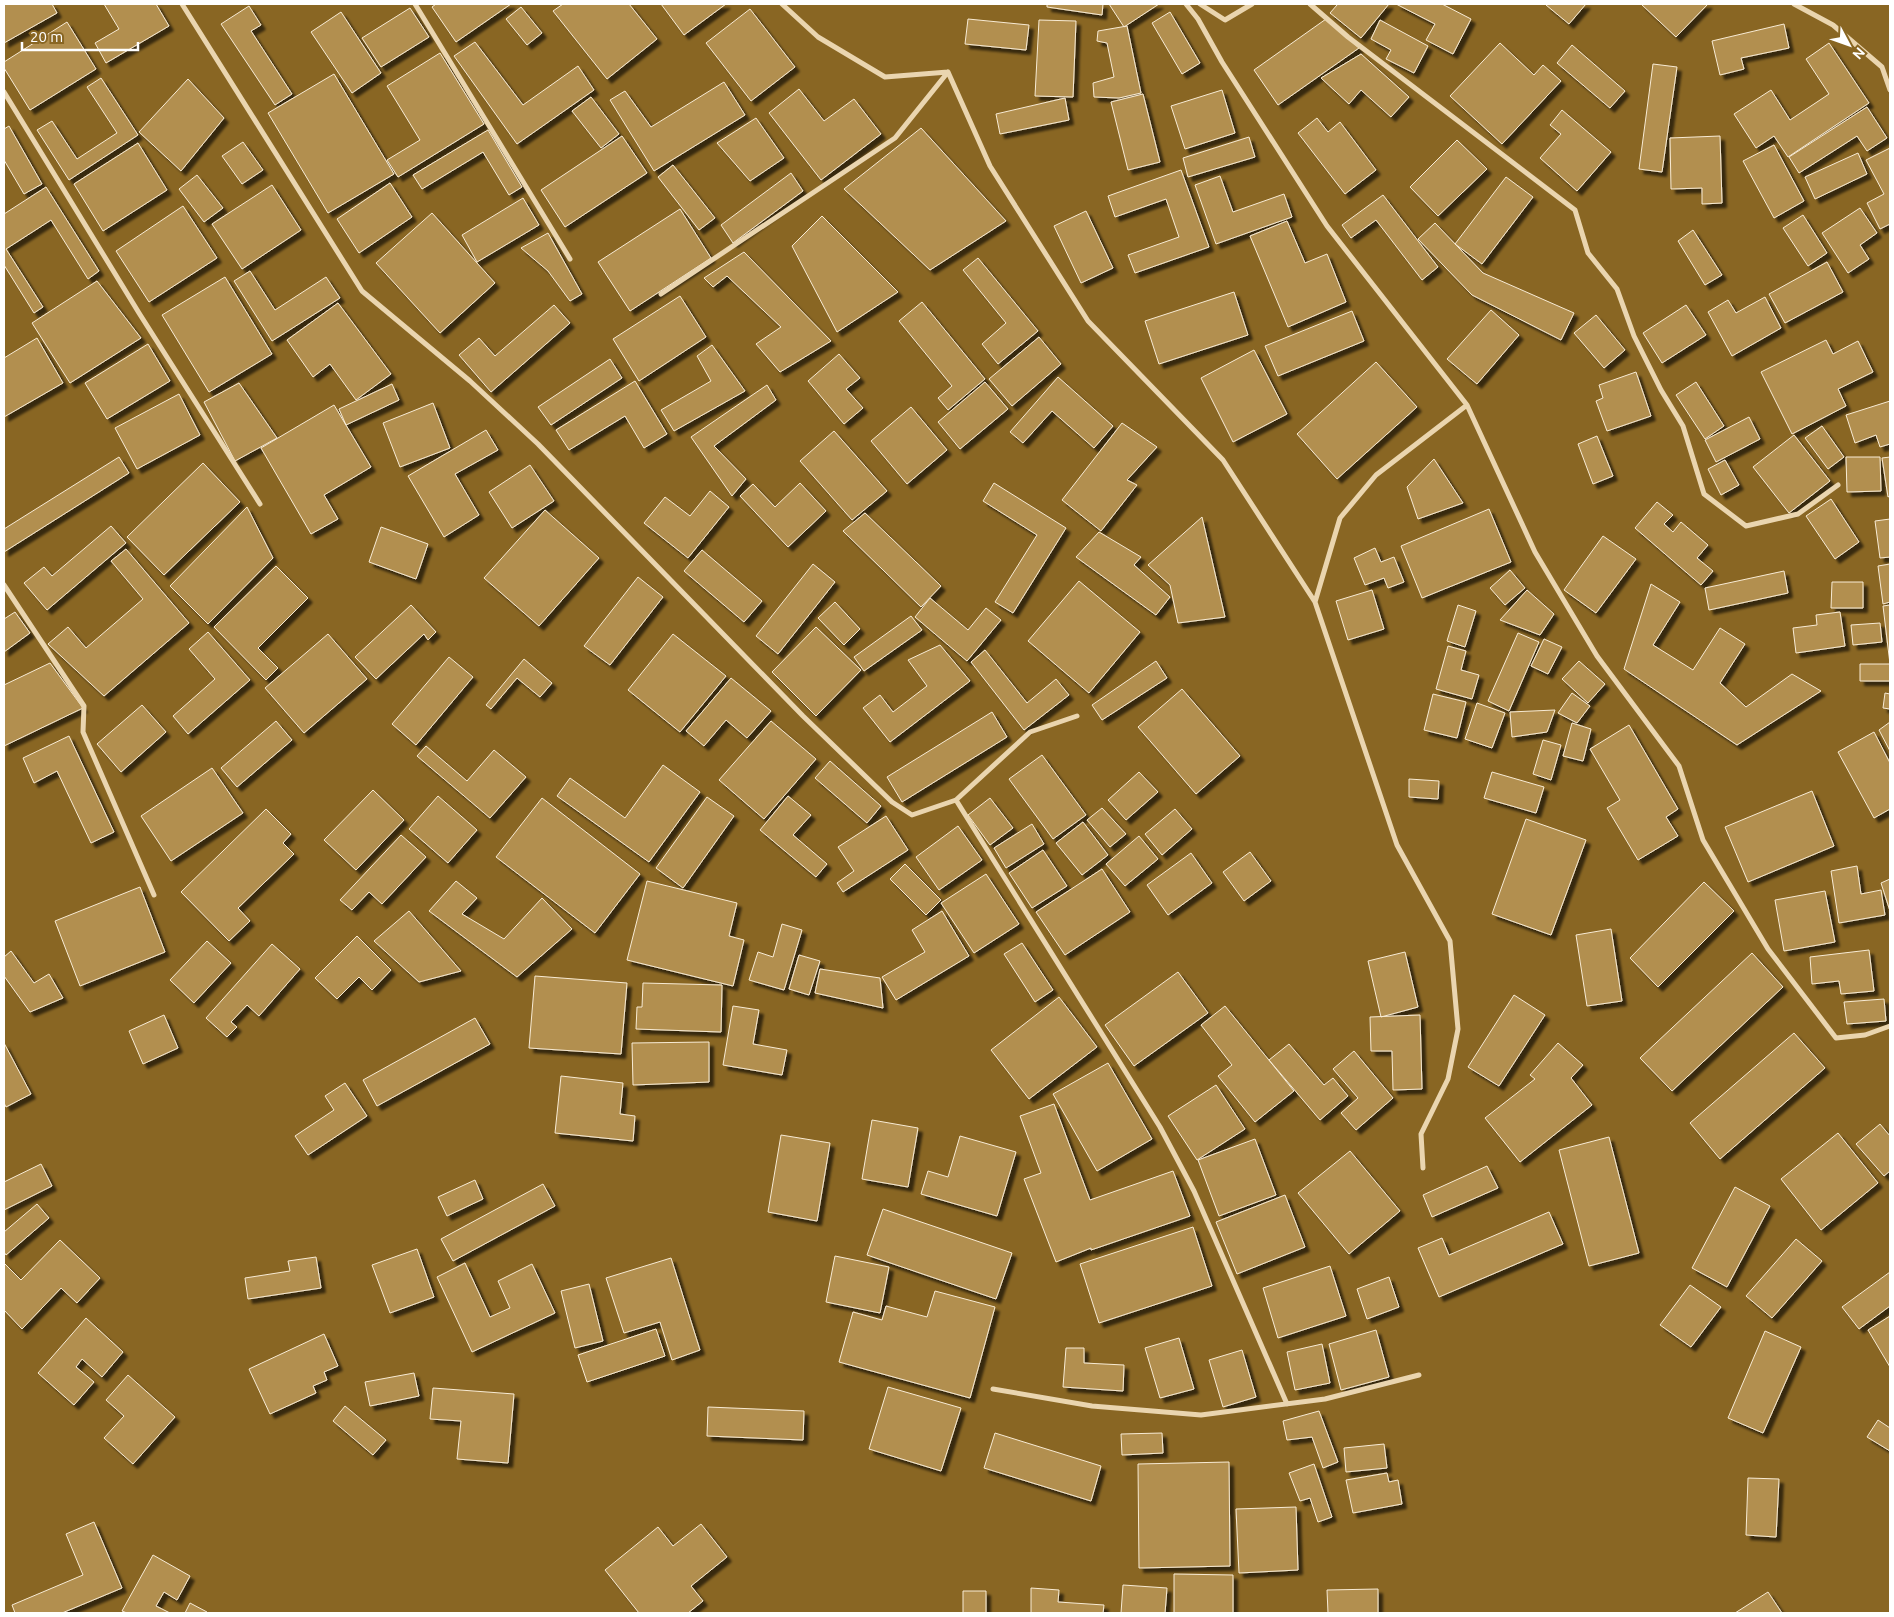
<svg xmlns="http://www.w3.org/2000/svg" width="1894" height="1617" font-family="Ubuntu,sans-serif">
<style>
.building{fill:#b28f50;stroke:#f8ebd4;filter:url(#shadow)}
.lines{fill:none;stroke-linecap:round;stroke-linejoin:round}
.minor{stroke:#ead5af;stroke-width:5}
</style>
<defs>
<filter id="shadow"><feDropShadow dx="4.5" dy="4.5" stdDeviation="1" flood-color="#0009"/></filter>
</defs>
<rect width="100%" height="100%" fill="#896623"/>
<!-- building -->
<path class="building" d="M4,4H52L57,13L4,43Z
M104,4H156L169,26L106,63L95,43L119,29Z
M436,4H511L456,42L432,7Z
M563,4H629L657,39L607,79L553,11Z
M661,4H726L684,35Z
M1047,4H1103L1102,15L1047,7Z
M1109,4H1159L1124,27Z
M1335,4H1389L1361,38L1330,13L1337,5Z
M1396,4H1442L1471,19L1453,54L1426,40L1435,24Z
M1547,4H1586L1569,24L1546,5Z
M1641,4H1708L1676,37Z
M249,6L261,25L251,31L292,94L275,105L221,24Z
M521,7L542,33L527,45L506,19Z
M410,8L429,37L381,67L362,38Z
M750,9L795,67L751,101L706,43Z
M341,12L381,73L352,93L311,32Z
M1170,12L1200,63L1182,74L1152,23Z
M968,19L1029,25L1026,50L965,44Z
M1326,19L1359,48L1278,105L1254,70Z
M1039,20L1076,21L1073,97L1035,96Z
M1380,20L1428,46L1414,73L1386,59L1391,50L1371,39Z
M67,22L96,69L30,110L4,68V62Z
M1784,24L1789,48L1741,58L1744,69L1720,75L1712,41Z
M1127,26L1141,93L1119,98L1094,97L1093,83L1114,77L1107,43L1097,41L1098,31Z
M475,42L523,105L578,66L594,90L517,144L454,56Z
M1500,43L1534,75L1543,65L1561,81L1502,144L1450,96Z
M1829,43L1869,103L1788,157L1774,136L1756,148L1734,114L1771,90L1790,120L1829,94L1806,59Z
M1572,45L1625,91L1610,108L1557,63Z
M440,53L484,124L398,177L387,160L420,140L387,86Z
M1361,54L1409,97L1391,117L1361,90L1349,104L1321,78Z
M1653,64L1677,67L1662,172L1639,169Z
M334,74L394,174L328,213L268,113Z
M101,78L138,135L69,180L37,130L52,121L77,159L117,133L87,87Z
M188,79L224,118L181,171L139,132Z
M724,82L745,115L654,171L610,100L625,91L651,127Z
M799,89L824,121L854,99L881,134L821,180L769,113Z
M1222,90L1235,133L1185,149L1171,106Z
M1143,94L1160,162L1128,170L1111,102Z
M591,97L619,134L601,148L572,111Z
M1065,98L1069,120L1000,134L996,114Z
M1867,107L1887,138L1867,151L1857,136L1799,173L1789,157Z
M1562,110L1611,152L1577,191L1540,158L1561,134L1550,125Z
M756,118L784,158L750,181L717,143Z
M1317,118L1328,132L1340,122L1376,170L1345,194L1298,133Z
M9,126L42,184L24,194L4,160V129Z
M921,128L1006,221L930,270L844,189Z
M488,130L522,187L509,195L483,152L422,189L413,175Z
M622,136L647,173L565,227L541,190Z
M1720,136L1722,203L1702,204V188L1671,189L1670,138Z
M1249,137L1255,157L1188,177L1183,158Z
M1457,140L1487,169L1438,216L1410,187Z
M243,142L263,170L242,184L222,156Z
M138,143L167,190L103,231L74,184Z
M1774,145L1804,201L1774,218L1743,161Z
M1890,148V224L1880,229L1867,203L1884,194L1866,160Z
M1858,153L1867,174L1815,199L1805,177Z
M673,165L715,218L699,230L658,177Z
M1181,170L1209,247L1135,273L1128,255L1179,237L1166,199L1115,217L1108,196Z
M791,173L803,191L733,243L721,225Z
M197,175L223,208L204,222L179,189Z
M1220,176L1233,212L1284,194L1292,217L1216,244L1195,185Z
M1506,177L1533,197L1482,264L1455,244Z
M390,183L412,217L359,253L337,219Z
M272,185L301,230L242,269L212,224Z
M46,187L99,271L88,279L51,220L6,249L43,307L34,313L4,265V214Z
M1383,195L1438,267L1422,280L1376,220L1351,238L1342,225Z
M523,198L539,225L477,262L462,235Z
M183,206L217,258L149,302L116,251Z
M1860,208L1877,233L1860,245L1869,259L1848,273L1822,233Z
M680,209L711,258L630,311L598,262Z
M1086,211L1113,268L1081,283L1054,226Z
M432,213L495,283L440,333L376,263Z
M1803,215L1827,253L1808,266L1783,228Z
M822,216L898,292L837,332L792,246Z
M1287,221L1305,263L1327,254L1346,302L1288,327L1250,236Z
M1435,223L1483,273L1574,313L1561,340L1472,295L1418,239Z
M1693,230L1722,275L1705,285L1678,241Z
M548,233L582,294L570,301L548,271L521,248Z
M744,252L831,341L780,372L756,344L781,327L727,276L713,287L704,278Z
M978,258L1038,331L998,364L982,344L1006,323L963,270Z
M1827,262L1843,292L1785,323L1769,294Z
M250,271L275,310L326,277L340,298L272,341L234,281Z
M225,277L272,354L209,392L162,315Z
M97,281L141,338L70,383L32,323Z
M1234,292L1248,335L1159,364L1145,321Z
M680,296L706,337L639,381L613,339Z
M1765,297L1781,328L1732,356L1708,312L1728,300L1736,313Z
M922,302L985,379L948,410L938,398L952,386L899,321Z
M338,303L391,374L356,400L330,364L313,377L287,340Z
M554,305L570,323L491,392L459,355L479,338L495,356Z
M1686,305L1706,335L1662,363L1643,333Z
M1491,310L1519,335L1477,384L1447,359Z
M1352,311L1364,341L1278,376L1265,346Z
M1596,315L1625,350L1604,368L1574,333Z
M1039,337L1061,364L1012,406L989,379Z
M37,338L63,383L4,417V358Z
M1826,340L1833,354L1858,341L1873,372L1838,389L1846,406L1792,434L1761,372Z
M148,344L170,381L107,419L85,383Z
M712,345L745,391L674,431L661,410L711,381L697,356Z
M1254,350L1287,414L1233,442L1201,378Z
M839,354L860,378L846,389L863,408L844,424L808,381Z
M610,359L622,378L551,425L538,407Z
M1376,362L1417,407L1337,479L1297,434Z
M1636,372L1651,416L1607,431L1596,401L1603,398L1599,385Z
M1058,377L1113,426L1094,448L1052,411L1023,443L1010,432Z
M635,381L667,434L644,448L625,416L569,450L556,430Z
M985,382L1008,409L960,449L938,422Z
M1696,382L1724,426L1705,439L1676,395Z
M239,383L277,438L235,461L204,402Z
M392,384L399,400L346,425L339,409Z
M767,385L776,400L714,446L746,479L732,496L691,437Z
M179,394L200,435L137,469L115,428Z
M1890,401V444L1880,447L1876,435L1855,443L1846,415Z
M433,403L450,448L400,467L383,423Z
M334,405L371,467L324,495L338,519L311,534L261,448Z
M911,407L947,450L907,484L871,441Z
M1749,417L1760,439L1716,462L1705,440Z
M1122,423L1157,447L1127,480L1137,485L1101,531L1062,500Z
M1822,426L1844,457L1828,469L1805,438Z
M486,430L498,450L455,474L479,515L444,537L408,476Z
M834,431L887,491L852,520L800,461Z
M1794,435L1830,481L1789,513L1753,467Z
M1597,436L1613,476L1593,484L1578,444Z
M119,457L129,473L4,552V529Z
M1846,457H1880L1881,491L1847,492Z
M1890,457V496L1888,497L1882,458Z
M1434,459L1463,503L1418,519L1407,487Z
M1725,460L1739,485L1721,495L1708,469Z
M203,463L240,502L164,575L127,537Z
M530,465L554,501L512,528L489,492Z
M800,483L826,511L788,547L740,496L753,484L775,507Z
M994,483L1066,528L1013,613L995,602L1037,535L983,501Z
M710,491L729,507L688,558L644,523L665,497L690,516Z
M1831,499L1859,542L1835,559L1806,516Z
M1657,502L1673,515L1664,524L1673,532L1681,522L1708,545L1697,558L1713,571L1701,585L1635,528Z
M247,507L273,558L208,624L170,586Z
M1489,509L1511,562L1422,598L1401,546Z
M545,510L599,558L539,626L484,578Z
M865,513L941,586L921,607L843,531Z
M1202,517L1225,617L1178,623L1170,585L1148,565Z
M1890,519V557L1880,558L1875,521Z
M111,526L126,543L47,610L24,583L44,567L52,576Z
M381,527L428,544L416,579L369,562Z
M1099,532L1141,557L1134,565L1170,597L1156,615L1076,557Z
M1603,536L1636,559L1596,613L1564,590Z
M1375,548L1381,562L1394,557L1404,582L1388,588L1384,578L1365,585L1354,558Z
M126,549L189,623L104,696L48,644L68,627L86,648L143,599L111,561Z
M702,550L762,601L744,622L684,571Z
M813,564L835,582L778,654L756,636Z
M1890,564V602L1883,604L1878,566Z
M276,566L308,598L258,648L278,668L266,680L214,627Z
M1510,570L1525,588L1505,605L1490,588Z
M1784,571L1788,593L1709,610L1705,588Z
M638,577L663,597L610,665L584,646Z
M1079,581L1140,632L1089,693L1028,641Z
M1832,582H1863V608H1831Z
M1651,584L1680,602L1653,645L1693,670L1720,628L1745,644L1720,683L1746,707L1792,674L1821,691L1737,745L1624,669Z
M1372,590L1384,629L1348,640L1336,601Z
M1527,590L1554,614L1540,635L1500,620Z
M930,598L968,630L986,608L1001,620L967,661L915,617Z
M835,602L860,629L844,645L818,618Z
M411,605L436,632L428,640L424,634L376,679L355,657Z
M1458,605L1476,611L1465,647L1447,641Z
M1890,605V664L1883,606Z
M15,612L30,633L4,652V619Z
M1840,612L1845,646L1796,653L1793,628L1817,625L1816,615Z
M911,616L922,630L864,671L854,657Z
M1880,623L1882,642L1853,645L1851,625Z
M816,627L861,670L816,716L772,672Z
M208,632L250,680L188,734L173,716L215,679L189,649Z
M1518,633L1539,642L1509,711L1488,701Z
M328,634L367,679L304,733L265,688Z
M673,634L726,676L680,732L628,690Z
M1544,639L1562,647L1548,674L1531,666Z
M940,645L970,681L890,742L863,708L880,695L893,712L927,686L908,660Z
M1448,646L1466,651L1461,670L1479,675L1472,699L1436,689Z
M985,650L1027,703L1056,679L1069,695L1024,730L971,662Z
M449,657L473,677L416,745L392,724Z
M524,659L552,683L540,697L517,678L491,709L486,705Z
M1156,661L1167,678L1102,720L1092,705Z
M1579,661L1605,684L1588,703L1562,679Z
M50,663L83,708L4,746V685Z
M1860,664H1890V681H1860Z
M731,678L771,711L747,738L726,720L704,746L686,731Z
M1182,689L1240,756L1196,794L1138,727Z
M1572,693L1590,706L1577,723L1558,713Z
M1885,693L1890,694V709L1883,708Z
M1433,694L1466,702L1457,738L1424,730Z
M1477,703L1505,713L1492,748L1465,739Z
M142,705L166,732L121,772L97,744Z
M1555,710L1547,732L1512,737L1510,712Z
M992,712L1007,737L902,802L887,777Z
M276,721L292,740L237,787L221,768Z
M771,721L816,759L764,819L719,780Z
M1890,722V751L1879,730Z
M1572,723L1591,729L1583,761L1563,756Z
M1629,725L1678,809L1666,817L1678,836L1638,860L1607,808L1620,800L1590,749Z
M1874,732L1890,763V809L1874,818L1838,752Z
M69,736L114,832L91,843L57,771L34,783L23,758Z
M1543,740L1561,745L1551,780L1533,774Z
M426,746L467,781L494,750L526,777L490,818L417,756Z
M1042,755L1086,815L1053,839L1009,779Z
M830,761L881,806L867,823L815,778Z
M663,765L700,792L649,862L557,796L570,778L625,818Z
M212,768L243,813L171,861L141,816Z
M1139,772L1158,792L1126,820L1108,800Z
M1492,772L1544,787L1536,813L1484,798Z
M1409,779L1439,781L1438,799L1409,797Z
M373,790L404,820L356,870L324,840Z
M1812,791L1834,846L1748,882L1725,827Z
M438,796L477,830L448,863L409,829Z
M788,796L811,815L793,835L827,864L816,877L760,830Z
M707,797L734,816L683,888L656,868Z
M542,798L640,874L595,933L496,857Z
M990,798L1013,828L990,845L968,815Z
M1102,808L1126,834L1110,847L1087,820Z
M266,809L291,834L283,843L294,854L238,908L250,921L229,941L181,892Z
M1175,809L1192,829L1162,855L1145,834Z
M886,816L908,850L843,892L837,883L854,871L838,847Z
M1526,819L1586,840L1551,935L1492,914Z
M1083,822L1108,855L1082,875L1056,843Z
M1032,824L1044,844L1006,868L994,848Z
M958,826L982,860L939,890L916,857Z
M401,835L426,857L382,904L369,892L352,910L340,900Z
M1139,836L1158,859L1125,886L1106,864Z
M1043,850L1067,886L1032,908L1009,873Z
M1250,852L1271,881L1244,901L1223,872Z
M1191,853L1212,883L1168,915L1147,885Z
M905,864L941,900L926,915L890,879Z
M1857,866L1861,894L1881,890L1885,915L1839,923L1831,871Z
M1102,869L1130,912L1065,955L1036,912Z
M986,874L1019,924L974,953L941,903Z
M1890,879V911L1881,883Z
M456,881L477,898L462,914L504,939L542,898L572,929L517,977L429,911Z
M647,881L737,903L729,936L744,940L733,986L627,960Z
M1704,882L1734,911L1658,987L1630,958Z
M140,887L165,952L80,986L55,921Z
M1825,891L1835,942L1784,951L1775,900Z
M409,911L461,971L419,982L374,941Z
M942,911L969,956L896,1000L882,977L925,952L912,930Z
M782,924L802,930L784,990L749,980L758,952L773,957Z
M1611,929L1622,1001L1587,1006L1576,935Z
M357,936L391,970L372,990L359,977L337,999L315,978Z
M207,941L231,963L194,1003L170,980Z
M1022,943L1053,990L1035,1002L1004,954Z
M272,944L300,969L259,1016L247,1005L231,1022L237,1027L227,1037L206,1018Z
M1869,950L1874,991L1841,994L1839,981L1812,984L1810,957Z
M11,951L34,983L49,974L63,998L30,1012L4,976V957Z
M1405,952L1418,1007L1381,1017L1368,961Z
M1752,953L1783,987L1672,1091L1640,1058Z
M799,955L820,961L809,995L789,989Z
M820,969L880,978L883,1008L815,993Z
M1178,972L1208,1013L1134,1066L1105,1025Z
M535,976L627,983L621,1054L529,1048Z
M643,983L722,985L721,1032L636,1029L637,1007H642Z
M1514,995L1545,1015L1499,1086L1468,1067Z
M1059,997L1097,1047L1029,1099L991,1050Z
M1884,999L1886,1021L1847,1024L1844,1002Z
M733,1006L759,1010L753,1044L787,1050L782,1075L723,1065Z
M1225,1006L1294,1091L1255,1122L1218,1076L1232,1065L1201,1025Z
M164,1015L178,1048L143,1064L129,1031Z
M1420,1015L1422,1089L1393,1090L1392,1051H1371L1370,1017Z
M475,1018L490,1044L377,1106L363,1080Z
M1794,1033L1825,1068L1720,1159L1690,1123Z
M709,1042V1082L633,1085L632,1043Z
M4,1043L31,1094L6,1107L4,1103Z
M1558,1043L1583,1065L1571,1078L1592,1105L1520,1162L1485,1118L1535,1079L1530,1075Z
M1289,1044L1324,1085L1333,1078L1348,1096L1320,1120L1269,1060Z
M1354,1051L1393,1098L1356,1130L1341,1113L1358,1098L1333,1069Z
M1108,1063L1152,1139L1097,1171L1053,1094Z
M561,1076L623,1083L620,1114L635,1116L633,1141L555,1133Z
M345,1083L367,1116L308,1155L295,1136L334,1110L325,1096Z
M1216,1085L1245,1129L1197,1160L1168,1116Z
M1054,1104L1090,1200L1173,1171L1190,1216L1091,1250V1248L1056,1262L1024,1179L1041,1173L1020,1116Z
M872,1120L918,1128L908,1187L862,1179Z
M1880,1124L1890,1136V1171L1884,1176L1856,1144Z
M1838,1133L1878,1183L1821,1230L1781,1179Z
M781,1135L830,1143L817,1221L768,1212Z
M960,1136L1016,1152L997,1216L921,1194L928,1171L948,1177Z
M1609,1137L1639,1253L1589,1266L1559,1150Z
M1255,1139L1276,1195L1219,1216L1198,1160Z
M1350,1151L1400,1211L1349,1254L1298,1193Z
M41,1164L52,1186L4,1210V1182Z
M1487,1166L1498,1188L1432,1217L1423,1195Z
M475,1180L483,1199L447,1216L438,1197Z
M543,1184L555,1206L453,1261L441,1239Z
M1735,1187L1770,1206L1727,1287L1692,1268Z
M1285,1195L1305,1247L1237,1274L1216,1222Z
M37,1204L49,1218L6,1255L4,1252V1232Z
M883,1209L1012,1253L996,1299L867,1255Z
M1549,1212L1563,1244L1439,1297L1418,1248L1442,1238L1449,1255Z
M1193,1227L1212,1286L1099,1323L1080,1264Z
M1796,1239L1822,1261L1772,1318L1746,1296Z
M60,1240L100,1278L77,1303L61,1288L22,1329L4,1310V1263L21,1280Z
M417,1249L434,1297L390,1313L372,1265Z
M835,1256L889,1267L880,1313L826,1302Z
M316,1257L321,1288L248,1299L245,1278L290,1271L288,1261Z
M671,1258L700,1350L672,1360L660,1322L624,1333L606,1278Z
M465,1263L490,1317L510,1308L498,1281L532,1264L555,1313L472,1352L437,1277Z
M1330,1266L1346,1316L1278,1338L1263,1288Z
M1890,1272V1306L1859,1329L1842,1307Z
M1389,1277L1399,1307L1367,1319L1357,1289Z
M589,1284L603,1341L575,1348L561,1291Z
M1690,1285L1721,1307L1691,1347L1660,1325Z
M935,1291L995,1307L970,1398L839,1362L853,1312L882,1320L886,1306L927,1317Z
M1890,1316V1367L1868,1330Z
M86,1318L123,1352L102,1377L82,1359L76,1367L94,1382L74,1405L38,1373Z
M656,1329L665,1356L587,1382L578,1355Z
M1376,1330L1389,1377L1341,1390L1329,1344Z
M1765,1331L1801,1347L1763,1433L1728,1418Z
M324,1334L338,1366L324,1372L327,1380L313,1386L316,1393L270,1414L249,1369Z
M1179,1338L1194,1389L1160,1398L1145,1348Z
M1322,1344L1330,1383L1295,1390L1287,1352Z
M1066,1348H1084V1363L1124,1365L1123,1391L1063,1387Z
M1242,1350L1256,1397L1223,1407L1209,1360Z
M414,1373L419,1396L370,1406L365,1382Z
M128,1375L175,1417L133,1464L104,1438L124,1416L106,1400Z
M888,1387L961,1408L941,1471L869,1449Z
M433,1388L514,1394L508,1463L457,1459L461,1421L430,1419Z
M345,1406L386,1440L373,1455L333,1421Z
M708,1407L804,1411L803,1440L707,1436Z
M1319,1411L1338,1462L1323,1468L1312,1437L1287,1440L1283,1421Z
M1878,1420L1890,1428V1451L1867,1437Z
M995,1433L1101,1466L1091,1501L984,1468Z
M1162,1433L1163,1453L1122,1455L1121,1434Z
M1384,1444L1387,1468L1346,1472L1344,1448Z
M1229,1462L1230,1566L1139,1568L1138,1464Z
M1314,1464L1332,1517L1318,1522L1310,1498L1300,1501L1289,1473Z
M1387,1473L1389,1482L1398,1480L1402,1504L1353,1513L1346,1480Z
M1748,1478L1779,1479L1776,1537L1746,1535Z
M1296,1507L1298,1570L1239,1573L1236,1509Z
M94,1522L122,1588L62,1613H15L12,1605L83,1575L66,1534Z
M701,1524L727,1557L691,1586L703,1601L688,1613H639L605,1570L658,1527L673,1546Z
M153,1555L190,1576L177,1600L164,1592L156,1606L170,1613H127L122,1611Z
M1174,1574L1233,1575V1613H1174Z
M1123,1585L1167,1588L1165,1613H1121Z
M1031,1588L1059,1590L1058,1602L1104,1605L1103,1613H1031Z
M1378,1589V1613H1328L1327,1590Z
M963,1591H986V1613H963Z
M1768,1592L1782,1613H1735Z
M190,1603L207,1612L206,1613H185Z"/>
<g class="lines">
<!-- minor -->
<path class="minor" d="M182,4L362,291L470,381L538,444L803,716L892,802L912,815L956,800L1030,732L1077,716
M415,4L570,259
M782,4L818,37L885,77L948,72L990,166L1088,321L1223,460L1315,602L1397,845L1450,941L1458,1029L1448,1079L1421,1134L1423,1168
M1186,4L1198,19L1222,62L1327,226L1467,405L1535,552L1597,656L1679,766L1703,840L1768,949L1836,1038L1865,1035L1890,1026
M1200,4L1225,20L1252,4
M1310,4L1348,37L1575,210L1588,253L1617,289L1634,336L1661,390L1683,426L1704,494L1746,526L1798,514L1838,485
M1794,4L1833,25L1882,67L1890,90
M4,92L139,313L260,504
M661,294L895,138L948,72
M4,585L84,706L83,732L154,895
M1315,602L1340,518L1376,475L1467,405
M956,800L1160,1127L1194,1191L1287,1404
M993,1389L1092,1406L1201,1415L1325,1399L1419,1375"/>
</g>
<!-- border -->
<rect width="1894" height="1617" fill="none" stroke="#ffffff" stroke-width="10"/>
<!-- north arrow -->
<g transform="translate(1849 45) rotate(131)" stroke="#896623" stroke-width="4" paint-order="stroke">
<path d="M0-4L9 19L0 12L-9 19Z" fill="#ffffff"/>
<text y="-8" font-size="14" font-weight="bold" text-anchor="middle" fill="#ffffff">N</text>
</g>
<!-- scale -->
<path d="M22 42v8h116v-8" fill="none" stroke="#ffffff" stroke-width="2.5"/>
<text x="30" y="42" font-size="15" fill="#ffffff" stroke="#896623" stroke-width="4" paint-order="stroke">20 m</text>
</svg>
